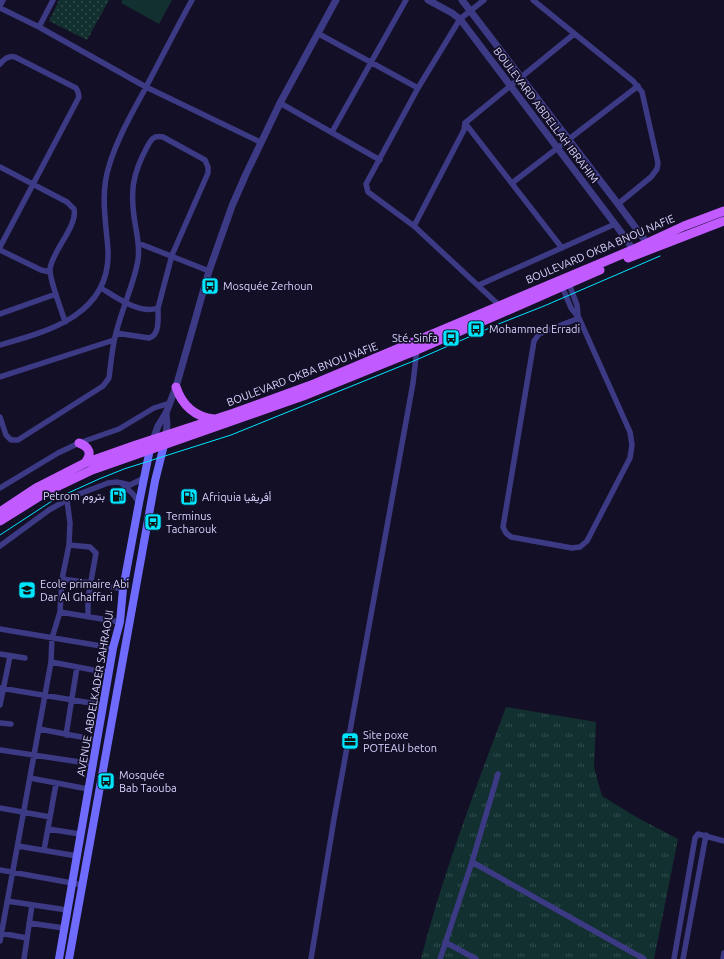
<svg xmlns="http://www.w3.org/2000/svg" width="724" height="959" font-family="Ubuntu,Vazirmatn,sans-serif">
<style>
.grass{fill:url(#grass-tufts)}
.garden{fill:url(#garden-dots)}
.pitch{fill:#12302f}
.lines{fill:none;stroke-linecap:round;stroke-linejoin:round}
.minor{stroke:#3d3a85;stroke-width:5.5}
.tertiary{stroke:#3d3a85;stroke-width:7}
.secondary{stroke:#6f6bff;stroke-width:8}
.primary{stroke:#c25bff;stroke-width:9}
.tram{stroke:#00e5ff;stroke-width:1}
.labels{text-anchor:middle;stroke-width:3.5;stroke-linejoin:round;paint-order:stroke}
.street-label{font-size:11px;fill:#d9d4ff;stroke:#130f26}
.poi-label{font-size:11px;fill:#d9d4ff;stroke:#130f26;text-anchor:start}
</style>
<defs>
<pattern id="grass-tufts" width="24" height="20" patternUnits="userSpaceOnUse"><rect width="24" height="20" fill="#12302f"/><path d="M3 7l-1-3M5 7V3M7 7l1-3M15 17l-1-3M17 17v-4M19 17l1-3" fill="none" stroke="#344d4e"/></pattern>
<pattern id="garden-dots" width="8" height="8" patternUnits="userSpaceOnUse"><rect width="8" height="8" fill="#12302f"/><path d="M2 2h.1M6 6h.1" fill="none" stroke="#344d4e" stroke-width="1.8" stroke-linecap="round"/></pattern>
</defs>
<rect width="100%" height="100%" fill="#130f26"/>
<!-- grass -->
<path class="grass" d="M506,707L596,722L594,767L602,796L638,818L678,839L654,959H421C443,873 475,790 506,707Z"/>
<!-- garden -->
<path class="garden" d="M59,0H109L87,40L49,21Z"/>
<!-- pitch -->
<path class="pitch" d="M122,0H172L159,24L121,3Z"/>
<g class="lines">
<!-- minor -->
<path class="minor" d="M484,0L460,19L418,88L366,184L368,192L414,226L500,306
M533,0L633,81L642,92L658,163L657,169L651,177L618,204
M0,6L3,0
M0,8L39,27L146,87L260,142
M39,27L53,0
M319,34L418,88
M0,64C4,59 9,55 15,57L76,88L78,92L79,97L0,247
M280,103L380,160
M465,123L562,248
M332,132L406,0
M0,167L67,202L74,209C78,226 52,251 50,269C49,279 62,311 65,322
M512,183L638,86
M414,226L464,130L465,123L574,34
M138,243L209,271
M0,250L41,270L50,272
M568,281L577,305L578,315
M561,284L571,308L579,318L630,432L632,445L630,458L587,541L580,547L572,548L511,537L506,533L503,527L534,341L539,334L579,318
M479,285L615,224
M0,314L56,294
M116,333L149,338C160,335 158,318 158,308
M0,345C50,331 111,314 108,250C106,222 100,194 109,166C117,139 132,113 145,89C161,59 176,29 192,0
M0,377L114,340
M0,417L6,435L11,440H18L103,386L109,378C111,363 112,347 116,333C122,308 134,284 138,260C140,247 137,235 135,223C130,192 132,175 147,147C151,140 153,135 163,137L205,160L208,167V173L172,255L158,308C140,315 116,297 101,288
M123,485L133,494L139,503
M0,488L58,453L79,443L119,429L154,408L170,403
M69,545L90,547L96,553L88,598V617
M0,546L49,510L74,496L108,483L117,482L130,485L144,478
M62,579L91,583L123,589
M60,612L120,622
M0,629L113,648
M0,654L25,658
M51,662L109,673
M0,688L103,705
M0,705L10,656
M0,723L11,724
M39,729L97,740
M66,735L77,667
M0,750L93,764
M30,778L88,789
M0,808L50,817
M48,829L80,834
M18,846L77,856
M44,850L56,784
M472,862L644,959
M0,870L83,885
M7,901L67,910
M29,923L64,928
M0,933L27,938
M0,941L51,662L52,638L60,612L62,579L69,545L70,523L67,500
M445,942L476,959
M24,959L32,905
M311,959L334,819L413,383L417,349
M440,959L472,862L498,774
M674,959L695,838L698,834L724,841
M683,959L706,835
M723,959L724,953"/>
<!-- tertiary -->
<path class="tertiary" d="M428,0L452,13L460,19L621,232L630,245L633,254
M462,0L618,204L650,247
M166,413L167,424L166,435
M153,440L158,426L166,413L176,387L209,271L232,206L246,174L280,103L336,0"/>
<!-- secondary -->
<path class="secondary" d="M59,959L113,648L120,622L123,589L139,503L151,444
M69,959L155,481L165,441"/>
<!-- primary -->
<path class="primary" d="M628,258L724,221
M176,387C182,405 195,417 214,419
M79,443C90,447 92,454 85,463
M0,512L36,488L85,463L136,445L234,413L314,384L632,250L684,226L724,211
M0,521L48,491L92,470L303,396L417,350L600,270"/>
<!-- tram -->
<path class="tram" d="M0,535L55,499L99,479L124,469L231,435L416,360L501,323L544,306L660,256"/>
</g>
<!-- icons -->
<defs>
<symbol id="bus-square" viewBox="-11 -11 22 22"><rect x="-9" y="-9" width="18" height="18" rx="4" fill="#00e5ff" stroke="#130f26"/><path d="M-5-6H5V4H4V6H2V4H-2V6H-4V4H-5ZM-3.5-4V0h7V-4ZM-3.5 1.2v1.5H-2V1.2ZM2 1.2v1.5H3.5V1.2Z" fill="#111"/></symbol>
<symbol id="fuel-square" viewBox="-11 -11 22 22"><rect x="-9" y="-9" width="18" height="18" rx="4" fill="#00e5ff" stroke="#130f26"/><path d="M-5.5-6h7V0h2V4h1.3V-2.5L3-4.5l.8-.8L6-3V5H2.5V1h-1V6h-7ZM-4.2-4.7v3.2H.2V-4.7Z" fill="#111"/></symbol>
<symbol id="school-square" viewBox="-11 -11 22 22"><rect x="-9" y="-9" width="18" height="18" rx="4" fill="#00e5ff" stroke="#130f26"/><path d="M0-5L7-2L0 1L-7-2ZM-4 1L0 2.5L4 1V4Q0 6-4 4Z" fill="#111"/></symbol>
<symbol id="office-square" viewBox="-11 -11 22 22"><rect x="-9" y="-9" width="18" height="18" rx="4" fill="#00e5ff" stroke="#130f26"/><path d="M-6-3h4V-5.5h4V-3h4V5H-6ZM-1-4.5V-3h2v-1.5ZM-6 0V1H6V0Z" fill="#111"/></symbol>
</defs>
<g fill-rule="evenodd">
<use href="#bus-square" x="200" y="276" width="20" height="20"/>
<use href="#bus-square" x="466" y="319" width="20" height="20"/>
<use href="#bus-square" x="441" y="328" width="20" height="20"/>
<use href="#fuel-square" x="108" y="486" width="20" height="20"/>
<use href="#fuel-square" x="179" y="487" width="20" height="20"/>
<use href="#bus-square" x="143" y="512" width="20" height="20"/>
<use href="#school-square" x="17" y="580" width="20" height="20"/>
<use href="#office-square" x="340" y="731" width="20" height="20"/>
<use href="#bus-square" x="96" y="771" width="20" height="20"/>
</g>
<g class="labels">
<!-- street labels -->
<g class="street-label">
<text transform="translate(546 115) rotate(53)" y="4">BOULEVARD ABDELLAH IBRAHIM</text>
<text transform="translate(600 249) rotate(-23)" y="4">BOULEVARD OKBA BNOU NAFIE</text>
<text transform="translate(302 374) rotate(-21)" y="4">BOULEVARD OKBA BNOU NAFIE</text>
<text transform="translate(95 693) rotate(-80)" y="4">AVENUE ABDELKADER SAHRAOUI</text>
</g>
<!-- poi labels -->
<g class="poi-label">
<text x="223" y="290">Mosquée Zerhoun</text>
<text x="489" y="333">Mohammed Erradi</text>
<text x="438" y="342" text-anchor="end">Sté. Sinfa</text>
<text x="105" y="500" text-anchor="end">Petrom بتروم</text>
<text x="202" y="501">Afriquia أفريقيا</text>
<text x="166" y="520">Terminus<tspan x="166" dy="13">Tacharouk</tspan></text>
<text x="40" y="588">Ecole primaire Abi<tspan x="40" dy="13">Dar Al Ghaffari</tspan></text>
<text x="363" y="739">Site poxe<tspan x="363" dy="13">POTEAU beton</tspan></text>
<text x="119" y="779">Mosquée<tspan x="119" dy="13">Bab Taouba</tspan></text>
</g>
</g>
</svg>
